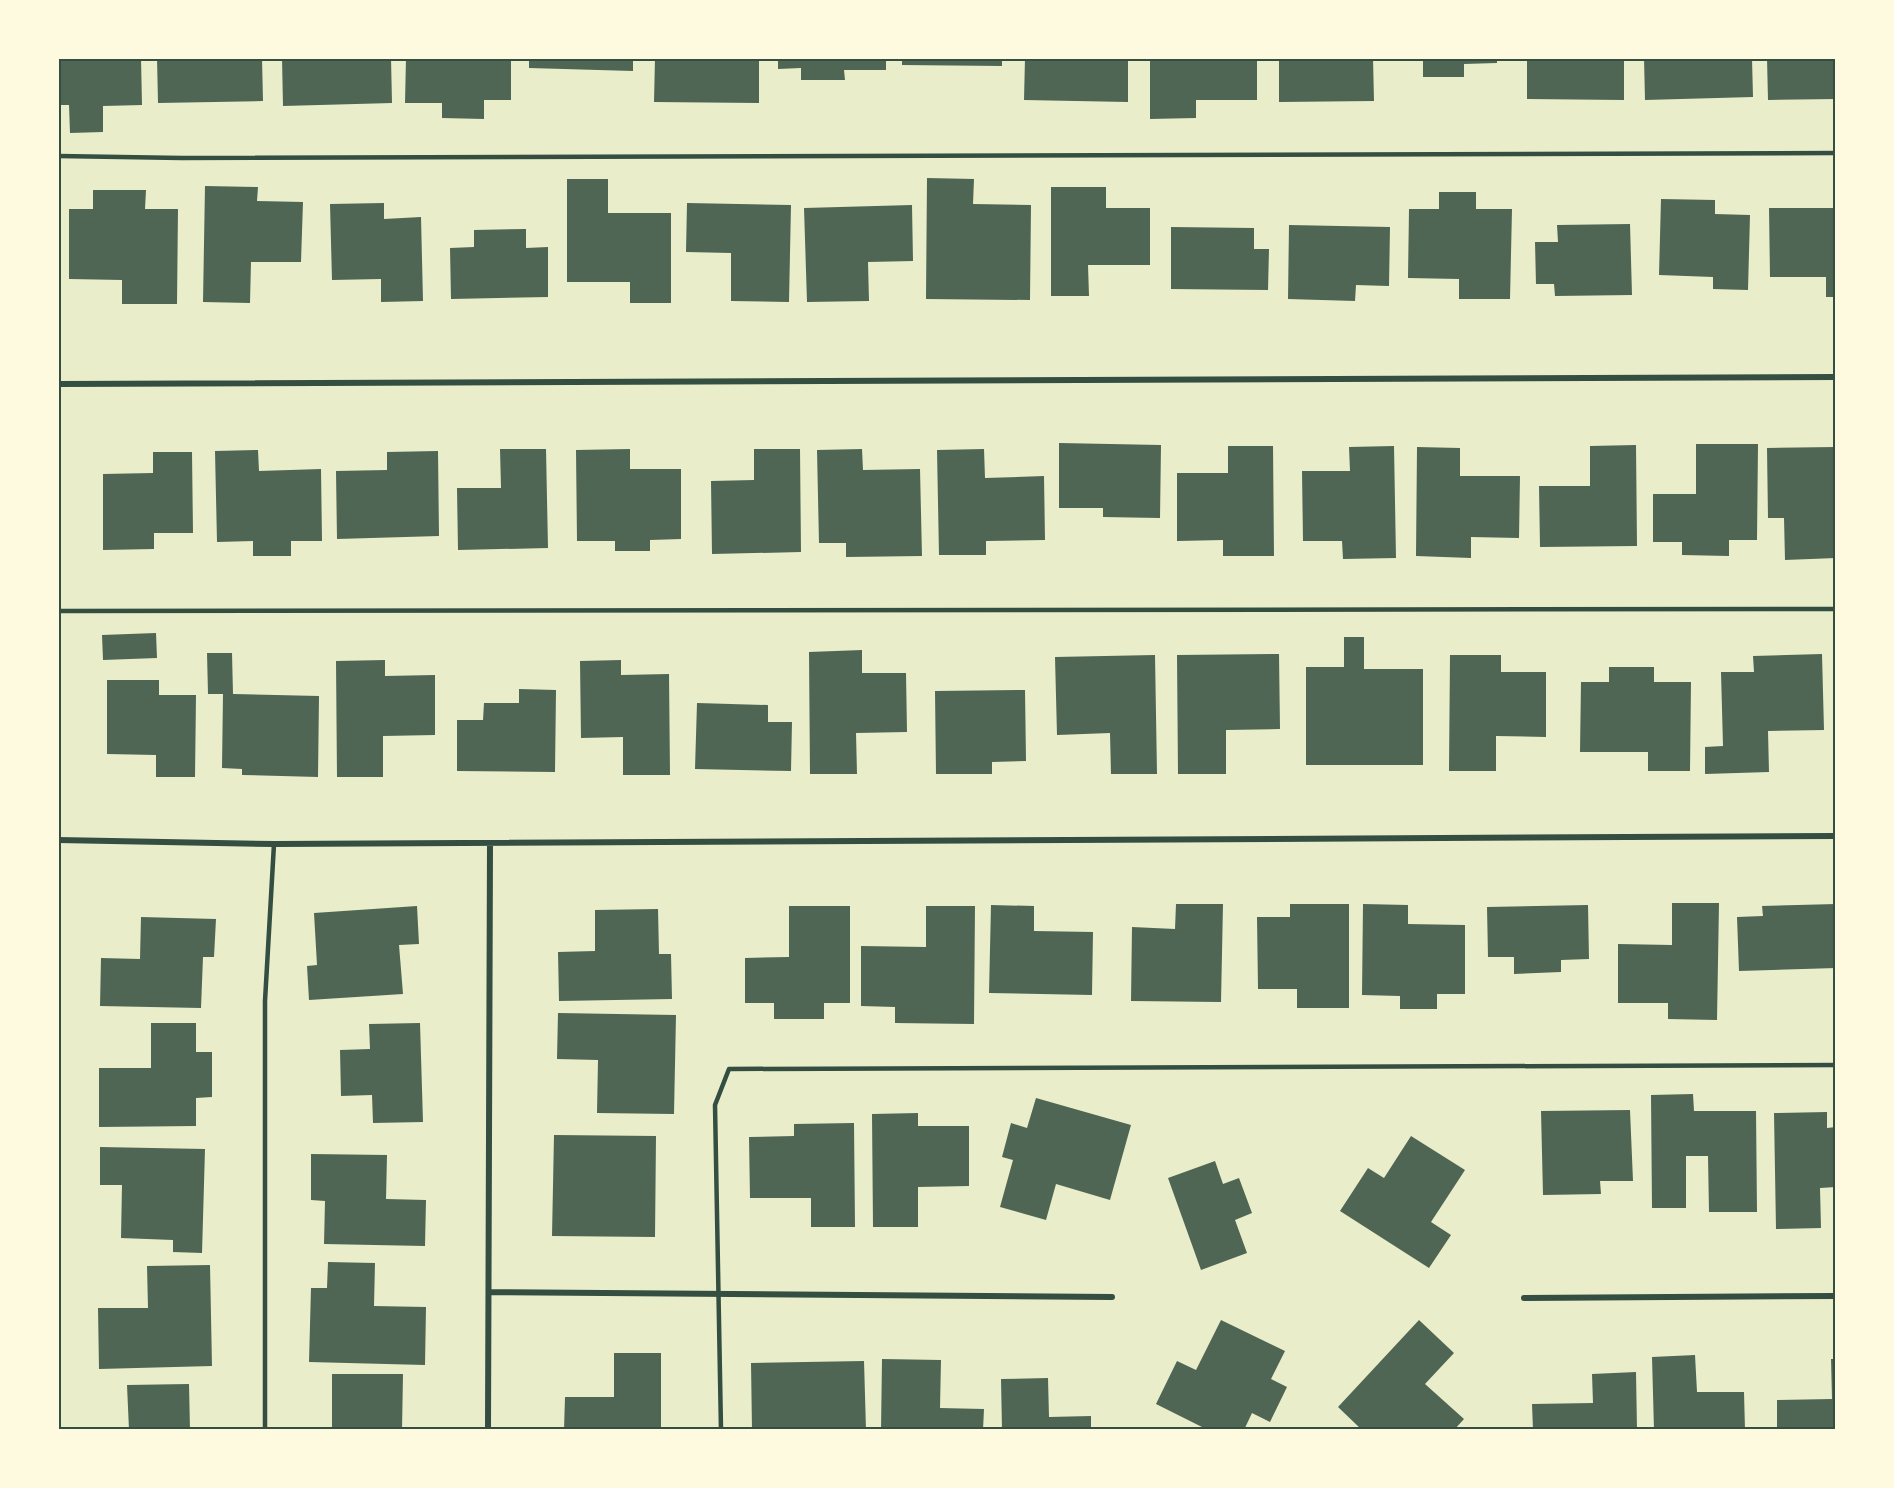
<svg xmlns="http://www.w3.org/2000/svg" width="1894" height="1488" font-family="Figtree,sans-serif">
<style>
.building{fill:#4f6655}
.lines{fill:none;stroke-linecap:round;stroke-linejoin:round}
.service{stroke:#344e41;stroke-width:4.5}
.minor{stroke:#344e41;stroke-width:6}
.neatline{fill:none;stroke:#344e41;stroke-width:2}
</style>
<rect width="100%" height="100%" fill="#e9edc9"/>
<!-- building -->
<path class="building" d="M58,58H141L142,105L103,106V132L70,133L69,105H58Z
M157,58H262L263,101L158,103Z
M282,58H391L392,103L283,106Z
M406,58H511V100H484V119L442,118V103H405Z
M529,58H633V71L529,68Z
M655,58H759V103L654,102Z
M778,58H886V70H844L845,80H801V68L778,69Z
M902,58H1002V66L902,65Z
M1025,58H1128V102L1024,100Z
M1150,58H1257V100H1196V118L1150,119Z
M1279,58H1373L1374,101L1279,102Z
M1423,58H1497V63L1464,64V77H1423Z
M1527,58H1624V100L1527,99Z
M1644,58H1752L1753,97L1645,100Z
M1767,58H1836V99L1768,100Z
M927,178L974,179L973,204L1031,205L1030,300L926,299Z
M567,179H608V213H671V303H630V282H567Z
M205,186L258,187L257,201L303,202L301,262H251L250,303L203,302Z
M1051,187H1106V208H1150V265H1088L1089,296H1051Z
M93,190H146L145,209H178L177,304H122V280L69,279V209H93Z
M1439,192H1476V209H1512L1510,299H1459V279L1408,278L1409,209H1439Z
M1661,199L1715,200V214L1750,215L1748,290L1713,289V277L1659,275Z
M384,203V219L421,217L423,301L381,302V279L332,280L330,204Z
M687,203L791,205L789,302L731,301V253L686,252Z
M912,205L913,261L868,262L869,301L807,302L804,208Z
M1769,208H1836V297H1826V277H1770Z
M1630,224L1632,295L1555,296L1554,284H1536L1535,242H1558L1557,225Z
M1289,225L1390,227L1389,286L1356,285L1355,301L1288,299Z
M1171,227L1254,228V249H1269L1268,290L1171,289Z
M526,229V248L548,247V297L451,299L450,248L474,247V230Z
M1059,443L1161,445L1160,518L1103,517V508H1059Z
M1696,444H1758L1757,540H1729V556L1682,555V542H1653V494H1696Z
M1636,445L1637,546L1540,547L1539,486H1590V446Z
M1228,446H1273L1274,556H1223V540L1177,541V473H1228Z
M1394,446L1396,558L1343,559L1342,541H1303L1302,471H1350L1349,447Z
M1417,447L1460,448V476H1520L1519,538L1471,537V558L1416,556Z
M1836,447V558L1785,560L1784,518H1768L1767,448Z
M500,449H546L548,548L458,550L457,488H501Z
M630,449V469H681V539L650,540V551H615V541H577L576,450Z
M754,449H800L801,552L712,554L711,481L754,480Z
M862,449L863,470L920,469L922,556L846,557V543H819L817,450Z
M984,449L985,478L1044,476L1045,540L986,541V555H939L937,450Z
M258,450L259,471L321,469L322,541H291V556H253V541L217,542L215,451Z
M438,451L439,536L337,539L336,471L387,470V452Z
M153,452H192L193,533H154V549L103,550V474L153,473Z
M156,633L157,658L103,660L102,635Z
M1344,637H1364V669H1423V765H1306V667H1344Z
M862,650V673H906L907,732L856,733L857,774H810L809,652Z
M207,653H232L233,694L319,696L318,777L242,775V769L222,768L223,694H208Z
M1279,654L1280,729L1226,730V774H1178L1177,655Z
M1822,654L1824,730L1768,731L1769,772L1705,774V747L1723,746L1721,672H1754L1753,656Z
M1155,655L1157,774H1111L1110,733L1057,735L1055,657Z
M1450,655H1501V672H1546V737L1496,736V771H1449Z
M385,660V676L435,675V735L383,736V777H337L336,661Z
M621,660V675L669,674L670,775H623V737L581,738L580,661Z
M1609,667H1654V682H1691L1690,771H1648V752H1580L1581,682H1609Z
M107,680H159V695H196L195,777H156V755L107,754Z
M519,689L556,690L555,772L457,771V720H483L484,703H519Z
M1025,690L1026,761L992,762V774H936L935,691Z
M697,703L768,705V722H792L791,771L695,769Z
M1672,903H1719L1717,1020L1668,1019V1003H1618V944L1672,945Z
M1176,904H1223L1221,1002L1131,1001L1132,927L1175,929Z
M1290,904H1349V1008H1297V989H1258L1257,917H1290Z
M1363,904L1408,905V924L1465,925V994H1437V1009H1400V996L1362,995Z
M1836,904V968L1739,971L1737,917L1763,916L1762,906Z
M991,905L1034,906V931L1093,932L1092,995L989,993Z
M1588,905L1589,959L1561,960V972L1514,974V957H1488L1487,907Z
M417,906L419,944L399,945L403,994L309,1000L307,966L317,965L314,913Z
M789,906H850V1003H824V1019H774V1003H745V958L789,957Z
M926,906H975L974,1024L895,1023V1007L861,1006V946L926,947Z
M658,909L659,954H671L672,999L559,1001L558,952L595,951V910Z
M141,917L216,919L214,957H203L201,1008L100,1006L101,958L140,959Z
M558,1013L676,1015L674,1114L597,1113L598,1060L557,1059Z
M151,1023H196V1052H212V1097L196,1098V1126L99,1127V1068H151Z
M420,1023L423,1122L373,1123L372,1095L341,1096L340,1050L370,1049L369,1024Z
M1693,1094L1694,1111H1756L1757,1212H1709L1708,1156H1686V1208H1652L1651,1095Z
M1036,1098L1131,1125L1110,1200L1056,1184L1046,1220L1000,1207L1013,1160L1002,1157L1011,1123L1027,1128Z
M1630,1110L1633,1181H1600L1601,1194L1543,1195L1541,1111Z
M1827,1112V1128L1836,1127V1187L1820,1188L1821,1228L1776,1229L1774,1113Z
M918,1113V1126H969V1186L918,1187V1227H873L872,1114Z
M854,1123L855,1227H811V1198H750L749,1137L794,1136V1124Z
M554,1135L656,1136L655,1237L552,1236Z
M1411,1136L1465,1170L1431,1222L1451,1235L1429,1268L1340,1211L1368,1168L1384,1178Z
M100,1147L205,1149L202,1253L173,1252V1240L121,1238L122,1185H100Z
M311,1154L387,1155L386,1199L426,1200L425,1246L324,1244L325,1201L311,1200Z
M1215,1161L1223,1184L1239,1178L1252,1213L1235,1220L1247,1253L1201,1270L1168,1178Z
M328,1262L375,1263L374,1306L426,1307L425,1365L309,1362L311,1288H327Z
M210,1265L212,1366L99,1369L98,1308H148L147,1266Z
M1221,1320L1285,1351L1271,1379L1287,1387L1270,1422L1252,1413L1244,1430H1208L1156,1404L1177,1361L1196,1370Z
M1419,1320L1454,1353L1425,1384L1464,1419L1454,1430H1362L1338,1407Z
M614,1353H661V1430H564L565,1397H614Z
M1695,1355L1697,1392H1744L1745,1430H1654L1652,1357Z
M882,1359L941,1360L940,1408L984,1409L983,1430H881Z
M1831,1359H1836V1430H1777V1400L1832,1399Z
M864,1361L866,1430H752L751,1363Z
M1636,1372L1637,1430H1533L1532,1404L1593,1403L1592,1374Z
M332,1374H403L402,1430H332Z
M1048,1378L1049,1417L1091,1416V1430H1002L1001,1379Z
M189,1384L190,1430H129L127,1385Z"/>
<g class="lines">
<!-- service -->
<path class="service" d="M58,156L182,158L1836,153
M58,611L1836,609
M265,1430V1001L274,844
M721,1430L715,1105L729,1069L1836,1065"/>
<!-- minor -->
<path class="minor" d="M58,384L1836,377
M58,840L274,844L1836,836
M489,1292L1112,1297
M1524,1298L1836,1296
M488,1430L490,843"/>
</g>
<!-- border -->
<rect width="1894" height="1488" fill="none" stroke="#fefae0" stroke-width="120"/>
<rect x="60" y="60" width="1774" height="1368" class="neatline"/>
</svg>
